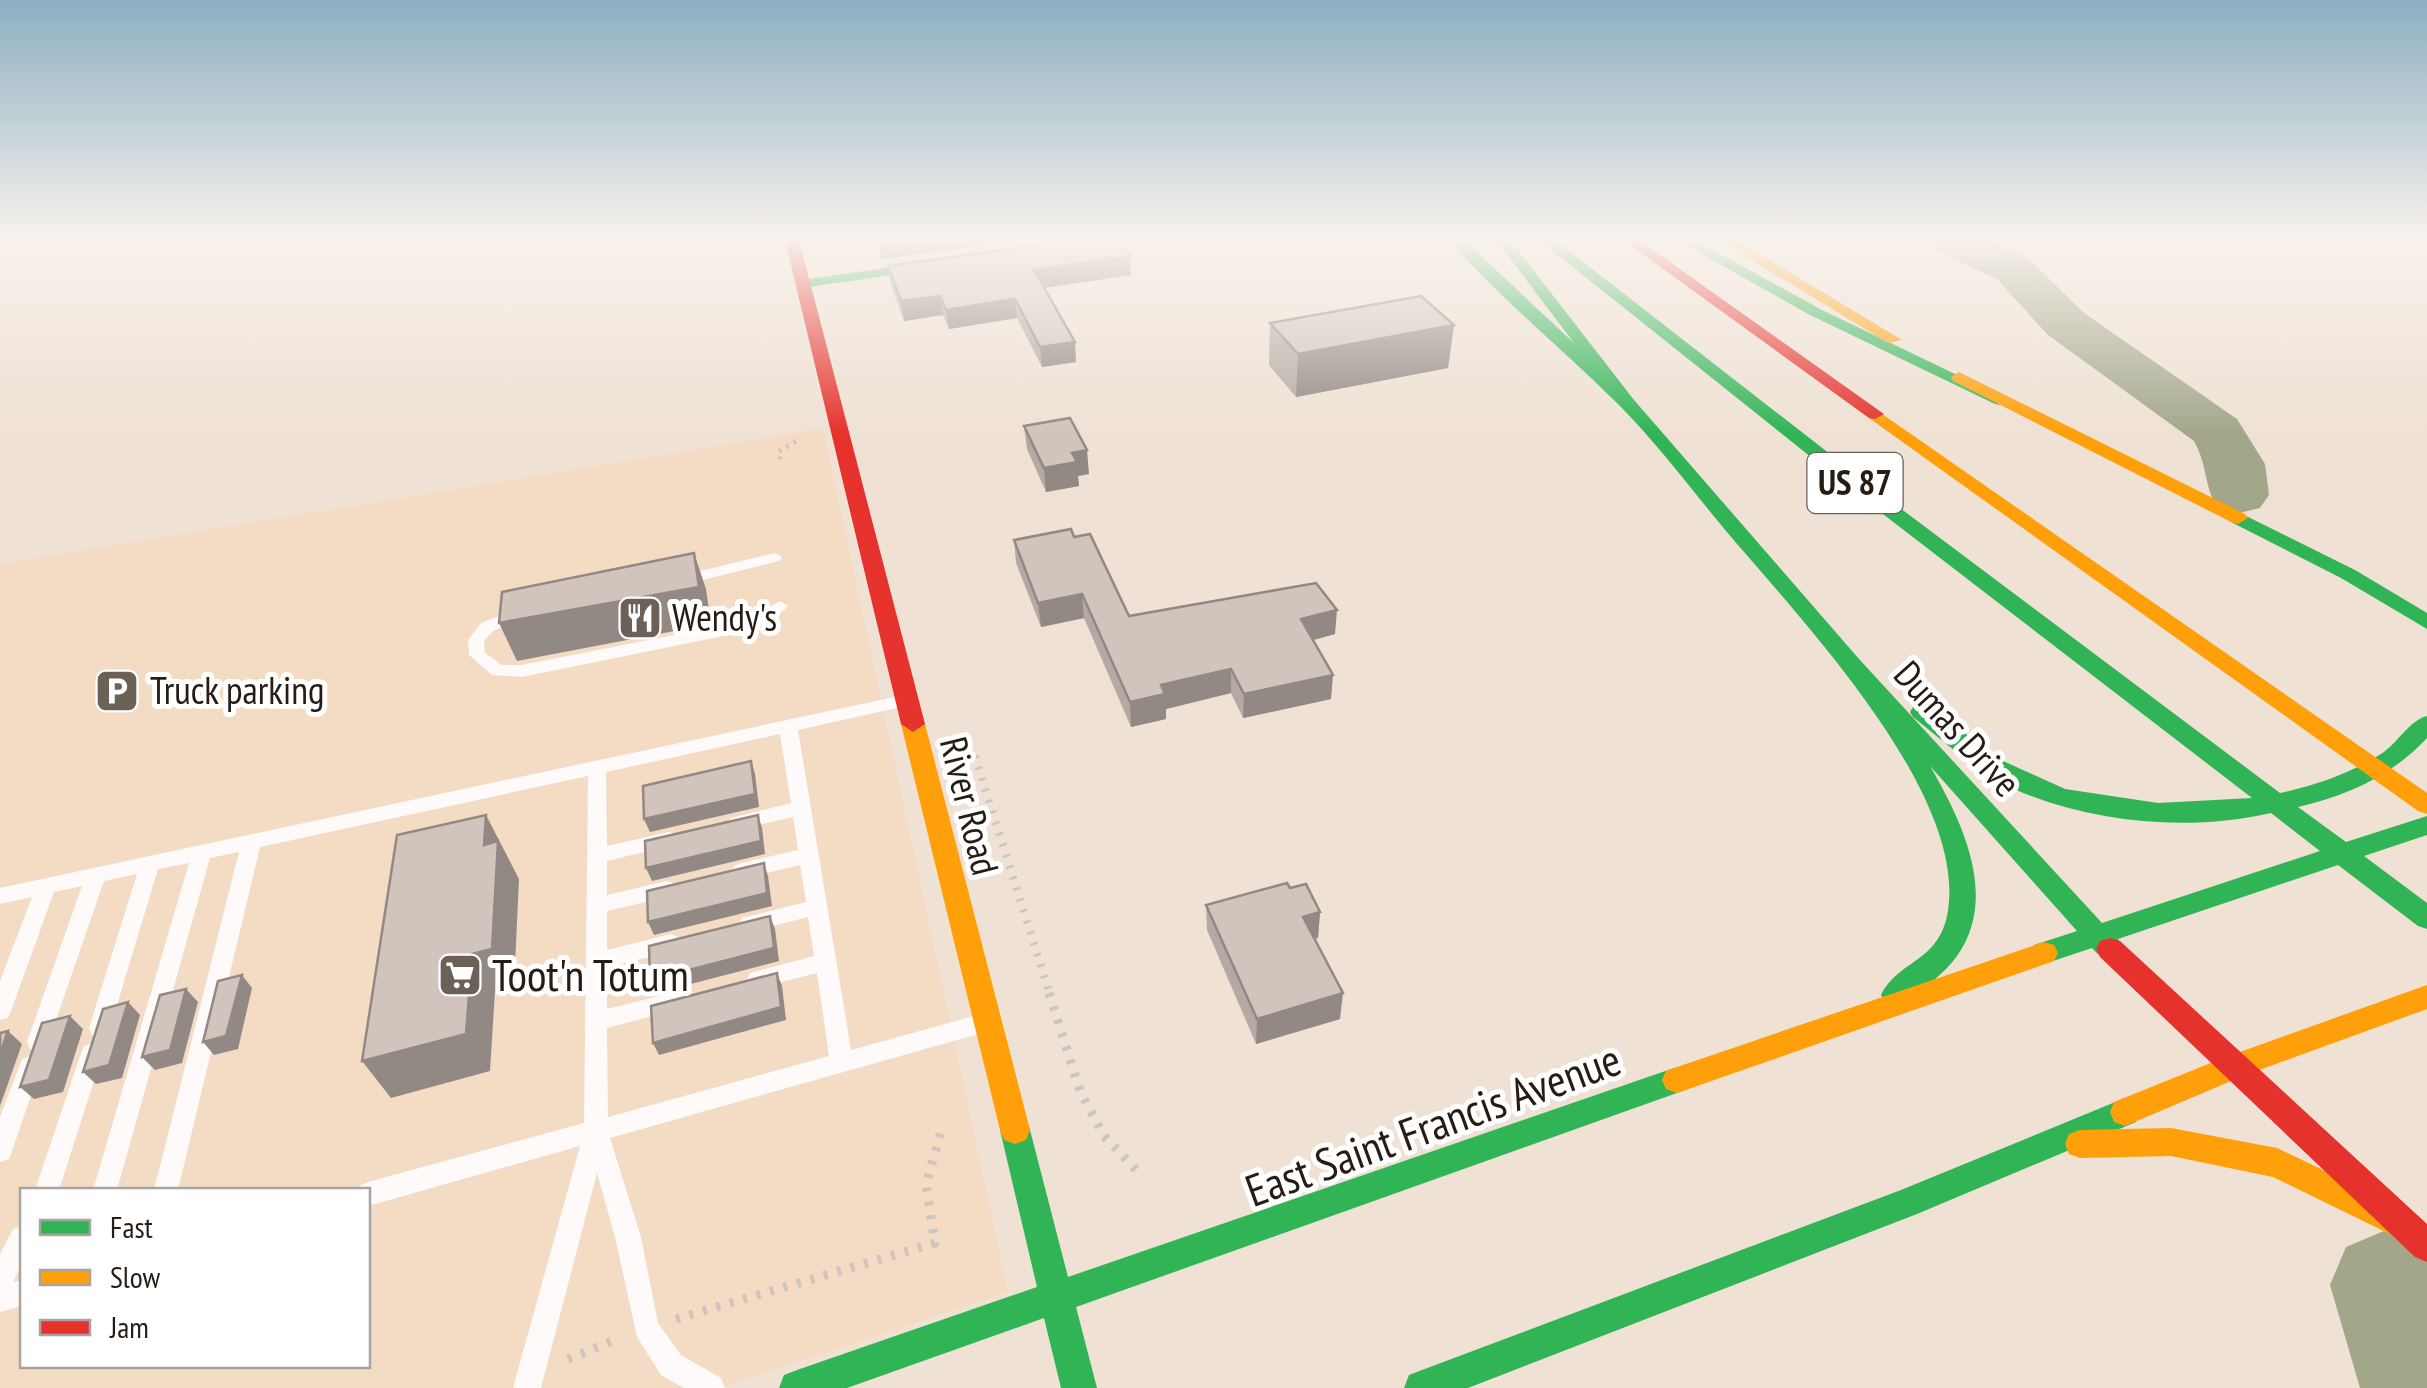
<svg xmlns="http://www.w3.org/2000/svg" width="2427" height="1388" font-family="'PT Sans Narrow',sans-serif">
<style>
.built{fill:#f3dbc4;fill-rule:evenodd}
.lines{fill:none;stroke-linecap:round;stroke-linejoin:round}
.river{fill:#a3a78a;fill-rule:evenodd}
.path-far2{stroke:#ccc5c0;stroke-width:5;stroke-dasharray:2.5 6;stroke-linecap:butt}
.path-far1{stroke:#ccc5c0;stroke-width:8;stroke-dasharray:2.5 9;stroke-linecap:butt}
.path{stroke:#ccc5c0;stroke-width:9;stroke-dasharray:4 10;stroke-linecap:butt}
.lane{fill:#fdfaf9;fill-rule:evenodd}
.fast{fill:#30b455;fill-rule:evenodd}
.slow{fill:#ff9f0a;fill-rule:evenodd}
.jam{fill:#e5322d;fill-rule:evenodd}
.wall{fill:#b4a9a3}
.shaded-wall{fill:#928984}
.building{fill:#d1c4bd;stroke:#928984;stroke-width:2.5}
.labels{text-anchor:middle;stroke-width:10;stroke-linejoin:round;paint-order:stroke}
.shield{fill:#fff;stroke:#67605a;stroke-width:2.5}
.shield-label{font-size:35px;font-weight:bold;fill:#261c13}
.poi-label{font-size:38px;fill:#261c13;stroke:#fff;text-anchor:start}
.street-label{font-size:38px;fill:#261c13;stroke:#fff}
.near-poi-label{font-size:45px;fill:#261c13;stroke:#fff;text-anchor:start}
.near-street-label{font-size:45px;fill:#261c13;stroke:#fff}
</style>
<rect width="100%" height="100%" fill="#efe1d4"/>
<!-- built -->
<path class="built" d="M823,429L1008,1292L719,1388H0V564ZM22,1190H368V1366H22Z"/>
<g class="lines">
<!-- river -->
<path class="river" d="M1928,240H1987L2029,259L2084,313L2237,419L2265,464L2269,495L2260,508L2239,513L2218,508C2204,488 2208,466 2194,441L2048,335L1997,279L1934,250Z
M2384,1231L2422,1247L2427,1258V1388H2360L2330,1285L2346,1247Z"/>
<!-- path-far2 -->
<path class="path-far2" d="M780,459L778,452L800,439"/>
<!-- path-far1 -->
<path class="path-far1" d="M975,756L1050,995"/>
<!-- path -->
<path class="path" d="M1049,993L1080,1091L1104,1136L1143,1177
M676,1319L935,1243L926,1185L942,1128
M568,1359L617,1339"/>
<!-- lane -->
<path class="lane" d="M774,553L779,555L782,558L779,561L682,585L674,580L676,577Z
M780,601L788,606C775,620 760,626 743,632L522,677L492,675L469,655L468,640L481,623L519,608L527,613L525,617L493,631L484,641L485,653L502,665H522L734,623L754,616Z
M904,695L913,701L910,705L798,730L851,1050L974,1016L982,1019L985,1026L982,1033L610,1138L641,1237L658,1323L681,1355L721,1378L725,1388H684L661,1375L637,1337L615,1237L597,1173L541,1388H513L580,1146L368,1206V1190H357L359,1186L368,1182L584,1123L588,776L260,847L178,1190H154L239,852L210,858L117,1190H93L189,863L158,869L108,1035L100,1038L92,1035L89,1028L137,874L104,881L46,1049L38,1052L30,1049L27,1042L82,886L54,892L11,1011L8,1018L0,1020V981L32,897L0,904V888ZM780,734L791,803L731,818L728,823L731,828L738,830L793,817L798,850L741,863L734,866L731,871L734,876L741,879L800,865L806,902L742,918L739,924L742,930L749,932L808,917L814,956L750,973L747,979L750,985L758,988L817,973L829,1056L608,1117L607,1028L683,1008L686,1001L683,994L675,992L607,1009V967L671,952L678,949L682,943L678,937L671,934L607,950V911L667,897L674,895L677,889L674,883L667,881L607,895V861L669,846L676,844L679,839L676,834L669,832L607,846L606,772Z
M92,1043L100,1046L103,1053L59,1190H35L81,1053L84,1046Z
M30,1056L38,1059L41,1066L12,1151L9,1159L0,1162V1117L22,1059Z
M22,1226V1264L13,1282L22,1280V1306L0,1312V1254L13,1229Z"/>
<!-- fast -->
<path class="fast" d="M1449,240H1464L1574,343L1496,240H1510L1634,400L1859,659L2102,923L2320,851L2271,813C2189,832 2091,823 2014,789C1977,772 1945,742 1913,717L1910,712L1913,707H1929L2003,761L2065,789L2158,803L2252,798L1866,501L1539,240H1555L1880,493L2280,793C2317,785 2352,773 2384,752C2399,741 2409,721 2427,716V738C2393,775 2347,796 2298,807L2346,842L2427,816V835L2364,856L2427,903V929L2418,926L2338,865L2118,939L2124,949L2120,957C2107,961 2101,958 2092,948L2044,964L2034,961L2030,953L2034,945L2077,931L1930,766C1962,821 1999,897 1957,956C1943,975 1923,989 1905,1003L1895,1007L1885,1003L1881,995C1900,957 1945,963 1949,901C1958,783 1798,616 1726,531C1691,489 1657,443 1618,404C1563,349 1500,299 1449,240Z
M1677,240H1695L1820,309L2009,400L2001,405L1995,404L1810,315Z
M956,258L961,259V265L802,288L795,284L802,280Z
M2238,512L2355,570L2427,613V629L2341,578L2231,522L2228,518Z
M1677,1067L1688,1071L1692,1080L1688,1089L1076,1307L1097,1388H1061L1044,1318L847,1388H779L784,1375L797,1370L1037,1287L1000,1130L1004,1120L1015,1116L1026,1120L1030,1130L1068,1277Z
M2125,1098L2136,1102L2140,1112L2136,1122L1917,1214L1468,1388H1404L1409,1375L1422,1370L1901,1190Z"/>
<!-- slow -->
<path class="slow" d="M1719,240H1736L1902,340L1888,343Z
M1959,372L2245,514L2248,518L2238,524L2231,522L1953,381L1951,377Z
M1875,409L2427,793V814L2418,811L1869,418V410Z
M913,716L925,724L1030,1130L1026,1140L1015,1144L1004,1140L1000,1130L901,724Z
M2044,942L2054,945L2058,953L2054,961L1677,1093L1666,1089L1662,1080L1666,1071L1677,1067Z
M2427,985V1009L2243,1076L2125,1126L2114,1122L2110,1112L2114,1102L2223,1058Z
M2171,1128L2277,1148L2415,1214L2420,1225L2415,1236L2404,1241L2273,1177L2171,1156L2080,1158L2069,1154L2065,1144L2069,1134L2080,1130Z"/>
<!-- jam -->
<path class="jam" d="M785,240H799L925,724L913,732L901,724Z
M1623,240H1639L1884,414L1875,419L1869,418Z
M2110,938L2120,941L2427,1224V1262L2415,1257L2100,957L2096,949L2100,941Z"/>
</g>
<!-- wall -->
<path class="wall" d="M1130,256L1131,275L1044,288L1076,362L1042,367L1017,318L949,329L943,315L904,321L891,285L888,266Z
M1270,323L1454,325L1448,368L1296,397L1269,365Z
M1024,426L1089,474L1078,476L1079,486L1046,492L1027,449Z
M1074,537L1129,616L1335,634L1313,640L1331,699L1243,718L1231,693L1166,709V719L1131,727L1084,618L1041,627L1016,563L1014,540Z
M1290,888L1320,912L1318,938L1314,939L1340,1019L1256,1044L1207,930L1206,905Z"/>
<!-- shaded-wall -->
<path class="shaded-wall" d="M910,240H1019L882,259L879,244Z
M1130,256L1131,275L1036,289L1034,270Z
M940,296L943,315L904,321L901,301Z
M1015,299L1017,318L949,329L946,310Z
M1454,325L1448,368L1296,397L1298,354Z
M1075,342L1076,362L1042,367L1040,347Z
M1087,450L1089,474L1078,476L1079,486L1046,492L1044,468L1072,453Z
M694,553L706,589L711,624L517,661L499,623Z
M1082,594L1084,618L1041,627L1038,603Z
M1337,610L1335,634L1299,644L1301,619Z
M1231,669V693L1166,709V719L1131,727L1130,702L1161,685Z
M1333,675L1331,699L1243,718L1244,694Z
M751,761L755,774L759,807L650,832L644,819Z
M486,815L519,879L514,987L495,991L490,1071L391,1098L362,1061L472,954Z
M758,815L762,828L765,854L652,881L646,868Z
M764,863L768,876L772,906L654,935L648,922Z
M1320,912L1318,938L1301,943L1303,917Z
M770,916L775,929L779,961L656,993L650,980Z
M777,973L782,986L786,1020L659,1055L653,1043Z
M242,975L252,988L238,1049L214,1055L203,1042Z
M186,989L198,1002L182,1063L155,1070L142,1057Z
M1343,993L1340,1019L1256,1044L1257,1019Z
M128,1002L140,1015L122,1078L96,1084L83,1072Z
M70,1016L83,1029L63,1092L34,1099L20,1087Z
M8,1031L22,1044L0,1106V1054Z"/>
<!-- building -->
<path class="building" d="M877,240H910L879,244Z
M1074,240H1119L1130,256L1034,270L1075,342L1040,347L1015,299L946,310L940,296L901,301L888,266Z
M1421,296L1454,325L1298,354L1270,323Z
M1070,418L1087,450L1072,453L1077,462L1044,468L1024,426Z
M1071,529L1074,537L1090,534L1129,616L1316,583L1337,610L1301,619L1333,675L1244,694L1231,669L1161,685L1165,694L1130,702L1082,594L1038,603L1014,540Z
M694,553L699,587L499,623L502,592Z
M751,761L755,794L644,819L643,786Z
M486,815L484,845L498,841L492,949L472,954L466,1034L362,1061L397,835Z
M758,815L761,841L646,868L645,841Z
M764,863L767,893L648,922L647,891Z
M1287,883L1290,888L1306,884L1320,912L1303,917L1343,993L1257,1019L1206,905Z
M770,916L774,948L650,980L649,946Z
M777,973L781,1007L653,1043L651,1006Z
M242,975L226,1036L203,1042L218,981Z
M186,989L170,1050L142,1057L160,995Z
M128,1002L109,1065L83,1072L103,1009Z
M70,1016L49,1080L20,1087L42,1023Z
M8,1031L0,1054V1033Z"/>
<!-- sky -->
<linearGradient id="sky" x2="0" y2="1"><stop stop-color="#8cafc2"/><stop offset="0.55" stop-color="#f8f2ec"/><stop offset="1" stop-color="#f8f2ec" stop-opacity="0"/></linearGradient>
<rect width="2427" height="434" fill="url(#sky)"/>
<!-- icons -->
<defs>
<symbol id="restaurant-square" viewBox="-11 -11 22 22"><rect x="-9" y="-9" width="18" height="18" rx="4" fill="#6c6157" stroke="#fff"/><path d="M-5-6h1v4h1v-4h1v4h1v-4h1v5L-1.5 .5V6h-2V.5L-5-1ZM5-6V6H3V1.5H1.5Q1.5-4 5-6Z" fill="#fff"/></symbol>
<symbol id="parking-square" viewBox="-11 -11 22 22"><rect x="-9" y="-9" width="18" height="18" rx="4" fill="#6c6157" stroke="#fff"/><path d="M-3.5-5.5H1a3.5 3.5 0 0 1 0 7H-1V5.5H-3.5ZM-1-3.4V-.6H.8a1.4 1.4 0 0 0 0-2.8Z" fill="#fff"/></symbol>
<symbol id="supermarket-square" viewBox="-11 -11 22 22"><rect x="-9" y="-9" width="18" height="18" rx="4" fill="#6c6157" stroke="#fff"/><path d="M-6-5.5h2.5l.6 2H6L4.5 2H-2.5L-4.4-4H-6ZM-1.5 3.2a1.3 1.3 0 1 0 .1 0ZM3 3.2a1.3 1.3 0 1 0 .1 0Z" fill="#fff"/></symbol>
</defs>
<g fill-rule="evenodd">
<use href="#restaurant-square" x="615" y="593" width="50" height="50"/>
<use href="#parking-square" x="92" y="666" width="50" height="50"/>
<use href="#supermarket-square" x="435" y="950" width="50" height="50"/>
</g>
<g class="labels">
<!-- shield labels -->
<rect class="shield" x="1807.5" y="453" width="95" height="60" rx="8"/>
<g class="shield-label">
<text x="1855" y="495">US 87</text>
</g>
<!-- poi labels -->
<g class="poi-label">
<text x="672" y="631">Wendy's</text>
<text x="150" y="704">Truck parking</text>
</g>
<!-- street labels -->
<g class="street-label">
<text transform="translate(1957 729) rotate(48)" y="13">Dumas Drive</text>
<text transform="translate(969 806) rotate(76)" y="13">River Road</text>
</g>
<!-- near-poi labels -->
<g class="near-poi-label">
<text x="492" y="991">Toot'n Totum</text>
</g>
<!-- near-street labels -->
<g class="near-street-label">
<text transform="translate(1433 1125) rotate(-20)" y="16">East Saint Francis Avenue</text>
</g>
</g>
<!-- legend -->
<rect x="20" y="1188" width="350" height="180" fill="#ffffff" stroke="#a8a4a1" stroke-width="2.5"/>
<rect x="40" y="1220" width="50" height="15" fill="#30b455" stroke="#a8a4a1" stroke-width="2.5"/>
<text x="110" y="1238" font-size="30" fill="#261c13">Fast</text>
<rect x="40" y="1270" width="50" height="15" fill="#ff9f0a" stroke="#a8a4a1" stroke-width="2.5"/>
<text x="110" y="1288" font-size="30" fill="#261c13">Slow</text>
<rect x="40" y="1320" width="50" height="15" fill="#e5322d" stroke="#a8a4a1" stroke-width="2.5"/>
<text x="110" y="1338" font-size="30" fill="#261c13">Jam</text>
</svg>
